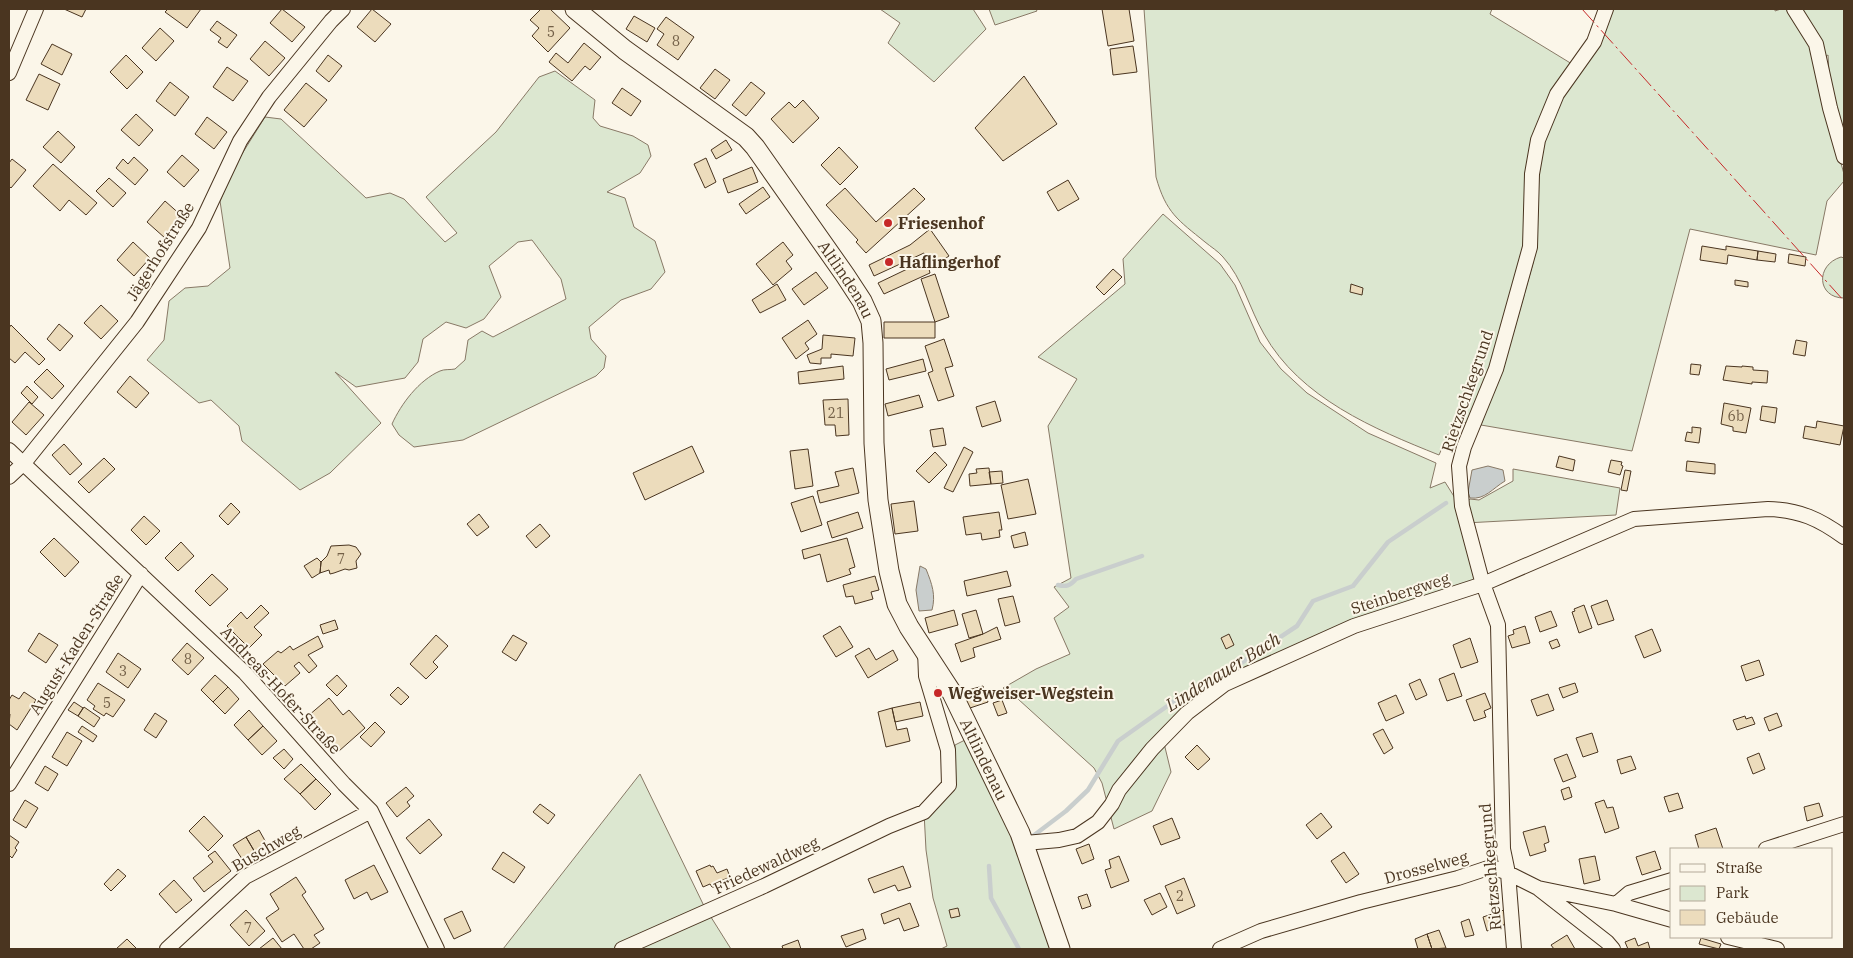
<svg xmlns="http://www.w3.org/2000/svg" width="1853" height="958" font-family="'IBM Plex Serif',serif">
<style>
.green{fill:#dce7d0;stroke:#887966}
.water{fill:#c9cecd;stroke:#887966}
.lines{fill:none;stroke-linecap:round;stroke-linejoin:round}
.stream{stroke:#c9cecd;stroke-width:4.5}
.building{fill:#ecdcbc;stroke:#4a3520}
.street-casing{stroke:#4a3520;stroke-width:16}
.secondary-casing{stroke:#4a3520;stroke-width:21}
.street{stroke:#fbf6e9;stroke-width:14}
.secondary{stroke:#fbf6e9;stroke-width:19}
.power{stroke:#c62828;stroke-width:1;stroke-dasharray:18 4 2.5 4;stroke-linecap:butt}
.poi-dot{fill:#c62828;stroke:#fbf6e9;stroke-width:2}
.labels{text-anchor:middle;stroke-width:4;stroke-linejoin:round;paint-order:stroke}
.number-label{font-size:14px;fill:#725f47}
.poi-label{font-size:16px;font-weight:bold;fill:#4a3520;stroke:#fbf6e9;text-anchor:start}
.street-label{font-size:16px;fill:#4a3520;stroke:#fbf6e9}
.water-label{font-size:18px;font-style:italic;fill:#4a3520;stroke:#fbf6e9}
</style>
<rect width="100%" height="100%" fill="#fbf6e9"/>
<!-- green -->
<path class="green" d="M880,9H973L986,29L934,82L888,43L900,23Z
M989,9H1036L1037,11L995,25Z
M1144,9H1492L1490,14L1572,64L1545,109L1532,148L1526,222L1537,225L1538,173L1540,152L1546,132L1565,93L1604,35L1612,9H1775V11L1781,9H1844V135L1830,92L1828,55L1817,61L1826,110L1844,174V181L1827,201L1816,255L1690,229L1632,451L1481,425L1513,334L1533,263L1521,261L1497,353L1470,423L1454,421L1439,455C1374,429 1300,398 1264,334C1249,308 1243,279 1223,257C1218,251 1211,247 1205,242C1178,220 1166,213 1156,177Z
M555,71L595,100L593,118L600,126L633,136L648,145L651,156L640,173L607,192L625,198L634,227L655,241L665,272L651,289L621,300L589,327L591,339L606,356L604,368L596,376L463,440L414,447L399,435L392,424C401,404 419,380 440,371C444,369 450,370 455,369L465,360L468,340L482,331L493,337L566,299L561,279L532,240L518,242L489,266L501,297L484,319L466,328L446,322L423,339L418,362L405,378L356,387L335,372L381,423L330,473L300,490L242,441L239,426L211,400L199,403L147,360L164,340L169,301L185,288L208,286L230,268L220,201L235,165L265,117L281,119L366,198L390,193L404,199L445,242L457,233L426,197L496,132L539,77Z
M1163,214L1220,264L1235,285L1260,342L1281,369L1307,393L1368,433L1436,463L1430,488L1445,482L1460,506L1470,499L1479,500L1513,481V469L1620,488L1616,515L1465,523L1481,583L1224,682L1162,735L1171,772L1152,811L1114,829L1102,783L1094,768L1018,699L1003,688L1036,669L1070,654L1054,618L1069,607L1054,587L1071,578L1048,426L1077,379L1038,357L1125,284L1123,259Z
M1841,257L1844,258V298C1817,298 1815,265 1841,257Z
M969,738L1015,836L1054,949H941L947,946L933,898L926,850L924,812L955,787V745Z
M640,774L704,906L731,949H503Z"/>
<!-- water -->
<path class="water" d="M1488,466L1503,470L1505,481C1493,488 1485,500 1470,498L1468,492L1472,470Z
M920,566L926,569C932,584 936,595 932,610L919,611L916,590Z"/>
<g class="lines">
<!-- stream -->
<path class="stream" d="M1058,585C1066,587 1070,586 1076,579L1142,556
M1033,836L1066,811L1088,790L1118,741L1173,702L1226,673L1297,626L1313,601L1353,586L1388,542L1446,503
M989,866L991,898L1019,949"/>
</g>
<!-- building -->
<path class="building" d="M64,9H86L82,17Z
M168,9H201L187,28L165,12Z
M282,9L305,27L292,42L270,23Z
M372,9L391,24L375,42L357,27Z
M541,9H550L570,28L548,52L532,36L539,28L530,20Z
M1102,9H1129L1134,41L1108,46Z
M634,16L655,28L647,42L626,29Z
M666,17L694,37L678,60L657,45L664,34L657,29Z
M217,21L237,35L227,48L218,42L221,38L210,30Z
M160,28L174,41L156,61L142,48Z
M265,41L285,58L269,76L250,59Z
M584,43L601,57L590,70L585,66L572,81L549,62L556,53L568,63Z
M52,44L72,54L62,75L41,64Z
M1133,46L1137,72L1113,75L1110,49Z
M126,55L143,72L127,89L110,72Z
M328,55L342,66L329,82L316,71Z
M227,67L248,81L233,101L213,87Z
M715,69L730,80L715,99L700,88Z
M39,74L60,84L48,110L26,100Z
M1024,76L1057,124L1003,161L975,128Z
M170,82L189,97L175,116L156,101Z
M751,82L765,93L746,116L732,105Z
M306,83L327,100L304,127L284,110Z
M622,88L641,101L631,116L612,103Z
M803,100L819,118L793,143L771,119L789,102L795,108Z
M136,114L153,130L139,146L121,130Z
M207,117L227,132L214,149L195,134Z
M58,131L75,147L61,163L43,147Z
M726,140L732,150L716,159L711,150Z
M839,147L858,167L840,185L821,165Z
M182,155L199,170L184,187L167,172Z
M134,157L148,170L135,185L116,168L123,159L128,164Z
M706,158L716,182L705,188L694,164Z
M12,159L26,170L11,188L9,186V163Z
M53,164L97,203L86,215L69,200L60,211L33,186Z
M752,167L758,182L728,193L723,179Z
M109,178L126,193L113,207L96,191Z
M1068,180L1079,199L1058,211L1047,192Z
M763,187L770,197L746,214L739,204Z
M845,188L876,222L914,188L925,199L866,253L856,242L858,240L826,205Z
M165,201L183,217L165,238L147,222Z
M930,229L949,256L929,269L930,273L884,294L878,283L926,260L924,253L874,276L869,265L910,245Z
M133,242L150,258L134,276L117,260Z
M783,242L793,255L786,261L792,269L773,285L756,264Z
M1702,246L1726,250V246L1758,251L1757,260L1728,255L1727,264L1700,260Z
M1758,251L1776,254L1775,262L1757,260Z
M1789,254L1806,257L1805,266L1788,263Z
M1113,269L1122,277L1104,295L1096,287Z
M816,272L828,288L804,305L792,289Z
M935,274L949,317L935,322L921,279Z
M1735,280L1748,282V287L1735,285Z
M777,284L786,300L760,313L752,300Z
M1351,284L1363,288L1362,295L1350,292Z
M101,305L118,321L101,339L84,323Z
M808,320L817,334L805,343L809,349L796,359L782,338Z
M884,322H935V338H884Z
M59,324L73,336L60,351L47,339Z
M11,325L45,359L39,365L25,352L15,363L9,358V328Z
M823,335L855,338L853,356L831,354V358H821V364L810,363L807,355L822,349Z
M944,339L953,366L945,368L954,396L938,401L928,373L933,371L925,346Z
M1796,340L1807,342L1805,356L1793,354Z
M923,359L926,371L889,380L886,369Z
M1691,364L1701,365L1699,375L1690,374Z
M843,366L844,379L799,384L798,372Z
M1726,366L1742,367V366L1753,367V370L1768,371L1767,383L1752,382V384L1723,380Z
M47,369L64,386L52,399L34,382Z
M130,376L149,393L136,408L117,392Z
M27,386L38,397L32,404L21,393Z
M919,395L923,407L888,416L885,404Z
M848,399L849,435L836,436L835,425H825L823,400Z
M995,401L1001,421L982,427L976,407Z
M29,402L44,415L26,435L12,422Z
M1724,403L1751,408L1746,433L1733,431V427L1721,424Z
M1762,406L1777,408L1775,423L1760,420Z
M1817,421L1844,426L1840,445L1803,438L1805,426L1816,428Z
M1692,427L1701,428L1699,443L1685,441L1687,432L1692,433Z
M943,428L946,445L933,447L930,430Z
M64,444L82,464L70,475L52,455Z
M692,446L704,472L645,500L633,473Z
M964,447L973,452L953,492L944,488Z
M808,449L813,486L795,489L790,451Z
M935,452L947,465L929,483L916,471Z
M1559,456L1575,460L1573,471L1556,467Z
M104,458L115,469L89,493L78,482Z
M1611,460L1622,462L1621,465L1623,466L1620,475L1608,472Z
M1687,461L1715,464V474L1686,471Z
M853,468L859,493L820,503L817,491L839,486L835,472Z
M989,468L991,484L970,486L969,474L977,473L976,469Z
M1625,470L1631,471L1627,491L1621,490Z
M1002,471L1003,483L991,484L989,472Z
M1028,479L1036,514L1008,519L1001,485Z
M813,496L822,525L801,532L791,503Z
M914,501L918,531L895,534L891,504Z
M231,503L240,512L228,525L219,516Z
M858,512L863,528L832,538L827,522Z
M999,512L1002,530H999L1000,537L982,540L981,533L966,535L963,517Z
M479,514L489,527L477,536L467,524Z
M144,516L160,531L146,545L131,530Z
M540,524L550,536L536,548L526,536Z
M1025,532L1028,545L1014,548L1011,536Z
M54,538L79,562L65,577L40,552Z
M847,538L855,567L849,569L851,574L827,582L820,554L804,559L802,550Z
M181,542L194,556L178,571L165,558Z
M349,545L356,547L361,554L356,561L357,568L349,570L345,569L334,573L330,574L329,570L320,573L321,562L327,556L331,546Z
M317,558L321,562L320,573L312,578L304,566Z
M1007,571L1011,586L967,596L964,581Z
M212,574L228,589L210,606L195,591Z
M875,576L879,590L871,592L873,599L855,604L853,596L846,597L843,585Z
M1013,596L1020,622L1005,626L998,599Z
M1607,600L1614,620L1598,625L1591,606Z
M261,605L269,613L254,627L262,635L249,648L227,626L241,612L247,619Z
M1584,605L1592,628L1579,633L1572,612L1575,611L1574,609Z
M954,610L958,625L929,633L925,618Z
M976,610L983,634L969,638L962,614Z
M1551,611L1557,626L1540,632L1535,617Z
M335,620L338,629L323,634L320,625Z
M840,626L853,647L836,657L823,636Z
M1525,626L1530,643L1512,648L1508,636L1514,634L1513,630Z
M997,627L1001,639L973,648L975,657L961,662L955,644L983,634Z
M1652,629L1661,651L1644,658L1635,636Z
M39,633L58,645L46,663L28,651Z
M1229,634L1234,645L1226,649L1221,638Z
M436,635L448,646L433,662L438,667L426,679L410,664Z
M513,635L527,643L516,661L502,652Z
M318,636L323,647L308,655L317,666L309,673L299,662L294,666L300,673L285,686L263,664L278,651L281,653L290,646L293,650Z
M1470,638L1478,662L1461,668L1453,645Z
M1557,639L1560,646L1552,649L1549,642Z
M187,643L204,658L188,675L172,660Z
M869,648L876,660L893,650L898,660L868,678L855,656Z
M118,653L141,669L128,688L106,672Z
M1759,660L1764,675L1746,681L1741,666Z
M1454,673L1462,696L1447,701L1439,679Z
M215,675L228,687L213,702L201,690Z
M337,675L347,686L337,696L326,685Z
M1420,679L1427,695L1416,700L1409,684Z
M98,683L125,700L113,717L106,713L104,716L93,709L95,706L87,700Z
M1575,683L1578,692L1563,698L1559,688Z
M983,686L988,702L967,709L961,692Z
M228,687L239,699L225,714L213,702Z
M398,687L409,697L401,705L390,695Z
M24,692L36,700L17,730L9,724L10,714L9,713V700L12,695L19,699Z
M1485,693L1491,708L1484,711L1486,717L1474,721L1466,700Z
M1548,694L1554,710L1537,716L1531,700Z
M1396,695L1404,713L1386,721L1378,703Z
M329,698L343,715L349,710L365,728L339,751L308,716Z
M1002,700L1007,713L998,716L993,703Z
M74,702L83,708L78,716L68,710Z
M920,702L923,716L895,722L892,708Z
M84,707L100,718L94,727L78,716Z
M892,708L897,730L907,728L910,741L886,747L878,712Z
M249,710L263,726L248,740L234,725Z
M155,713L167,721L156,738L144,730Z
M1777,713L1782,726L1769,731L1764,718Z
M1745,716L1746,719L1752,717L1755,724L1737,730L1733,720Z
M375,722L385,732L371,747L360,737Z
M82,726L97,736L93,742L78,732Z
M263,726L277,741L262,755L248,740Z
M1383,729L1393,748L1384,754L1373,734Z
M67,732L82,741L67,766L52,757Z
M1592,733L1598,752L1583,757L1576,738Z
M1197,745L1210,759L1198,770L1185,757Z
M284,749L293,759L284,769L273,758Z
M1759,753L1765,769L1753,774L1747,758Z
M1567,754L1576,777L1563,782L1554,759Z
M1631,756L1636,769L1621,774L1617,760Z
M301,764L316,779L300,794L284,779Z
M45,766L58,774L48,791L35,783Z
M316,779L331,794L315,810L300,794Z
M406,787L414,796L407,802L410,806L397,817L386,803Z
M1569,787L1572,797L1564,800L1561,790Z
M1678,793L1683,808L1669,812L1664,797Z
M25,800L38,808L26,828L13,820Z
M1604,800L1607,808L1613,807L1619,828L1605,833L1595,803Z
M1819,803L1823,816L1807,821L1804,807Z
M540,804L555,815L548,824L533,812Z
M1321,813L1332,827L1317,839L1306,825Z
M204,816L223,836L208,851L189,831Z
M1172,818L1180,838L1161,845L1153,826Z
M429,819L442,835L420,854L406,838Z
M1545,826L1549,842L1544,844L1546,851L1530,856L1523,832Z
M1716,828L1723,849H1699L1695,835Z
M259,830L268,846L256,854L246,837Z
M9,835L19,842L15,848L17,850L12,858L10,856L9,858Z
M246,837L256,854L244,862L233,845Z
M1089,844L1094,859L1082,864L1076,849Z
M215,851L231,871L204,892L193,878L213,862L208,856Z
M1655,851L1661,869L1642,875L1636,857Z
M503,852L525,867L514,883L492,869Z
M1344,852L1359,874L1346,883L1331,861Z
M1119,856L1129,881L1111,888L1105,870L1111,868L1109,860Z
M1595,856L1600,880L1584,884L1579,859Z
M374,865L388,892L371,900L367,892L354,899L345,880Z
M710,865L711,867L713,866L717,873L727,869L730,877L718,882L720,885L715,887H712L710,884L703,887L696,871Z
M903,866L911,887L898,891L895,885L874,893L868,879Z
M118,869L126,876L111,891L104,884Z
M296,877L306,892L302,895L324,929L314,935L320,943L311,949H304L294,934L282,942L266,918L279,909L270,894Z
M1184,878L1195,906L1177,914L1165,886Z
M174,880L192,900L176,913L159,894Z
M1160,893L1167,907L1152,915L1144,900Z
M1087,894L1091,906L1082,909L1078,897Z
M910,903L919,926L904,931L899,918L884,924L881,914Z
M958,908L960,916L951,918L949,910Z
M246,910L265,931L249,946L230,925Z
M1504,910L1507,920L1505,921L1506,924L1487,931L1483,917Z
M462,911L471,931L454,939L444,919Z
M1469,919L1474,935L1465,937L1461,922Z
M863,929L866,939L846,947L841,936Z
M1439,930L1446,948L1432,949L1427,934Z
M1427,934L1432,949H1418L1415,939Z
M1567,935L1575,949H1554L1551,945Z
M273,938L282,949H259Z
M1635,938L1638,946L1648,942L1650,949H1628L1625,942Z
M1701,938L1721,944L1719,949L1699,944Z
M127,939L137,949H116Z
M798,940L801,949H783L782,946Z"/>
<g class="lines">
<defs>
<path id="street" d="M1794,9L1816,44L1830,108L1844,157
M9,73L36,9
M9,450L245,673L344,784L371,811L437,949
M9,477L24,463L137,322L199,228L240,141L269,97L331,21L343,9
M9,784L141,574
M1025,843L1059,840L1077,836L1098,822L1112,804L1119,790L1152,749L1187,713L1225,684L1354,626L1483,584L1634,519L1768,509C1800,510 1819,519 1844,537
M1766,849L1844,824
M1539,889L1607,942L1613,949
M1616,904L1629,893L1672,880
M1728,937L1777,949
M167,949L245,877L371,811
M622,949L764,886L889,826L924,812L949,785L948,750L926,676L925,651
M1220,949L1261,931L1361,902L1458,878L1491,867L1508,873L1538,888L1616,904L1672,920
M1514,949L1508,873L1503,849L1498,625L1482,581L1462,506L1459,466L1464,447L1496,369L1530,247L1532,174L1538,140L1557,94L1594,42L1606,9"/>
<g id="secondary">
<path id="s1" d="M575,9L625,50L746,137L755,147L845,275L862,301L871,321L873,343L874,443L878,500L889,571L897,604L909,627L952,693L1020,833L1060,949"/>
</g>
</defs>
<!-- street casing -->
<use href="#street" class="street-casing"/>
<!-- secondary casing -->
<use href="#secondary" class="secondary-casing"/>
<!-- street -->
<use href="#street" class="street"/>
<!-- secondary -->
<use href="#secondary" class="secondary"/>
<!-- power -->
<path class="power" d="M1582,9L1844,301"/>
</g>
<!-- markers -->
<g class="poi-dot">
<circle cx="888" cy="223" r="5"/>
<circle cx="889" cy="262" r="5"/>
<circle cx="938" cy="693" r="5"/>
</g>
<g class="labels">
<!-- number labels -->
<g class="number-label">
<text x="551" y="37">5</text>
<text x="676" y="46">8</text>
<text x="836" y="418">21</text>
<text x="1736" y="421">6b</text>
<text x="341" y="564">7</text>
<text x="188" y="664">8</text>
<text x="123" y="676">3</text>
<text x="107" y="708">5</text>
<text x="1180" y="901">2</text>
<text x="248" y="933">7</text>
</g>
<!-- poi labels -->
<g class="poi-label">
<text x="898" y="229">Friesenhof</text>
<text x="899" y="268">Haflingerhof</text>
<text x="948" y="699">Wegweiser-Wegstein</text>
</g>
<!-- street labels -->
<g class="street-label">
<text transform="translate(160 251) rotate(-58)" y="6">Jägerhofstraße</text>
<text dy="6" stroke="none"><textPath href="#s1" startOffset="388">Altlindenau</textPath></text>
<text transform="translate(1467 391) rotate(-71)" y="6">Rietzschkegrund</text>
<text transform="translate(1400 593) rotate(-18)" y="6">Steinbergweg</text>
<text transform="translate(76 644) rotate(-58)" y="6">August-Kaden-Straße</text>
<text transform="translate(281 690) rotate(47)" y="6">Andreas-Hofer-Straße</text>
<text dy="6" stroke="none"><textPath href="#s1" startOffset="900">Altlindenau</textPath></text>
<text transform="translate(266 848) rotate(-30)" y="6">Buschweg</text>
<text transform="translate(766 865) rotate(-25)" y="6">Friedewaldweg</text>
<text transform="translate(1426 867) rotate(-15)" y="6">Drosselweg</text>
<text transform="translate(1490 867) rotate(-95)" y="6">Rietzschkegrund</text>
</g>
<!-- water labels -->
<g class="water-label">
<text transform="translate(1223 672) rotate(-32)" y="6">Lindenauer Bach</text>
</g>
</g>
<!-- border -->
<rect width="1853" height="958" fill="none" stroke="#4a3520" stroke-width="20"/>
<!-- legend -->
<rect x="1670" y="848" width="162" height="90" fill="#fbf6e9" stroke="#b4a999"/>
<rect x="1680" y="864" width="25" height="8" fill="#fbf6e9" stroke="#b4a999"/>
<text x="1716" y="873" font-size="15" fill="#4a3520">Straße</text>
<rect x="1680" y="886" width="25" height="15" fill="#dce7d0" stroke="#b4a999"/>
<text x="1716" y="898" font-size="15" fill="#4a3520">Park</text>
<rect x="1680" y="910" width="25" height="15" fill="#ecdcbc" stroke="#b4a999"/>
<text x="1716" y="923" font-size="15" fill="#4a3520">Gebäude</text>
</svg>
